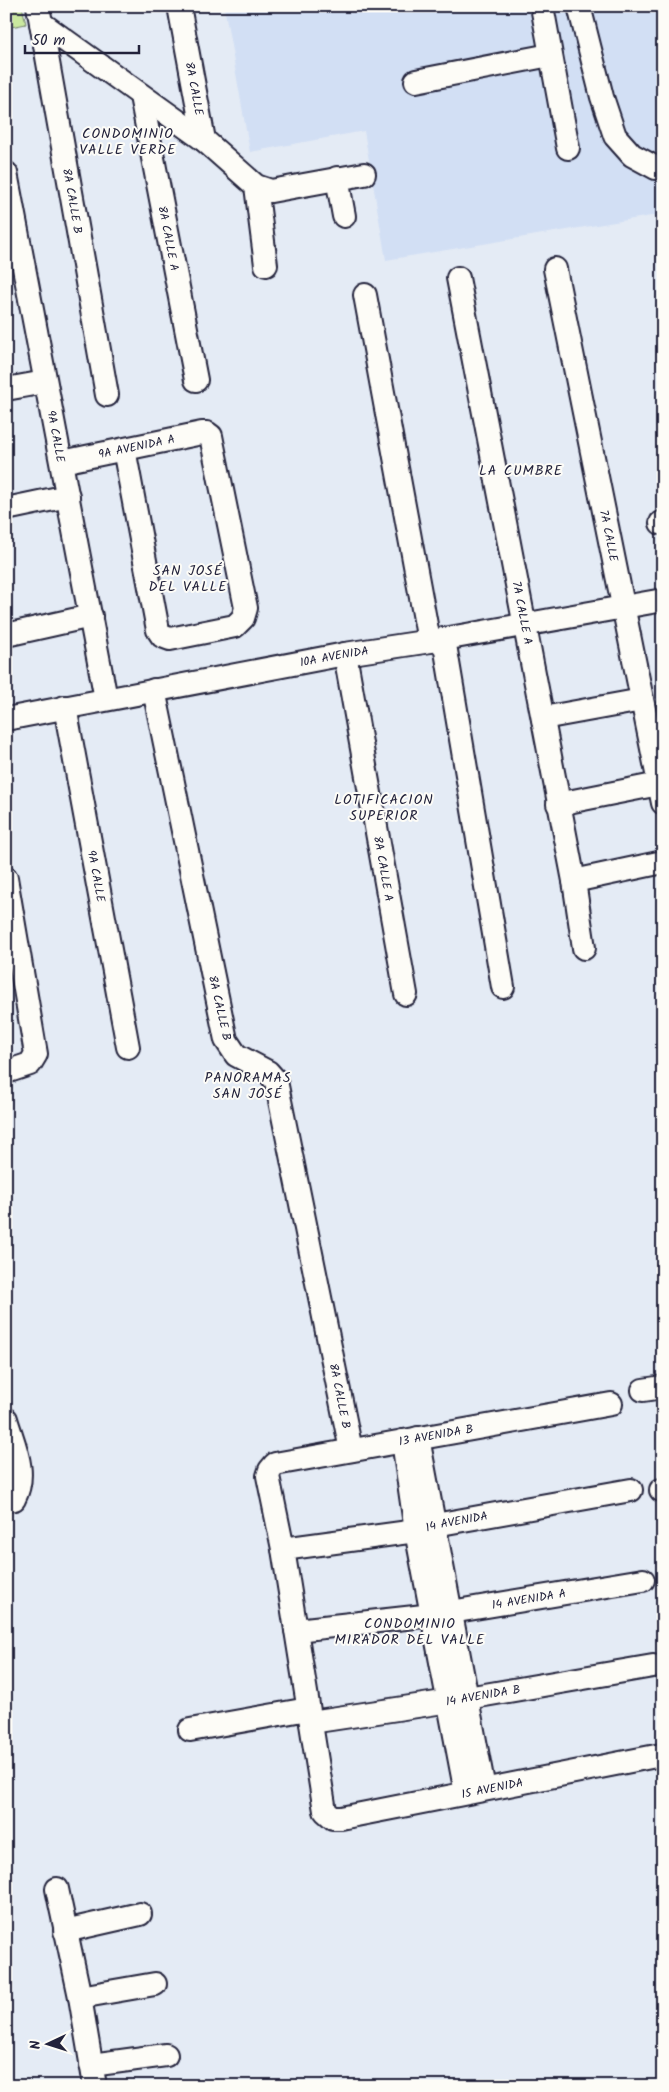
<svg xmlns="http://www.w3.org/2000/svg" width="669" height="2092" font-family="Kalam,sans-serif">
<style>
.built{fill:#d2dff4}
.green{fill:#cae89f;stroke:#76856d}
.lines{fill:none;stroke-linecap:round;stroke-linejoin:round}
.minor-casing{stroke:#22223b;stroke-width:26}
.minor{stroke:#fdfcf7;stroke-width:22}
.labels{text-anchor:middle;stroke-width:4;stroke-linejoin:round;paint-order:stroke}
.street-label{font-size:12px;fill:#22223b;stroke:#fdfcf7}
.neighbourhood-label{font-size:14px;letter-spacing:1px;fill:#22223b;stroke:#fdfcf7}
</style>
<rect width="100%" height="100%" fill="#e4ebf5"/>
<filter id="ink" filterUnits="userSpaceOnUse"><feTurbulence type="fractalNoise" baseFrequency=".02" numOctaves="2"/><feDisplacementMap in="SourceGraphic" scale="10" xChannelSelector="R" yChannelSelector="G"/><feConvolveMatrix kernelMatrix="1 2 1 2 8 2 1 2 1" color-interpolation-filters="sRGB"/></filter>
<g filter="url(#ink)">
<!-- built -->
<path class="built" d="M224,6H663V214L386,260L364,131L250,152Z"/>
<!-- green -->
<path class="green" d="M6,6H22L26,24L6,28Z"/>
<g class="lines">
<defs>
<g id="minor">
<path id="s1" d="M38,6L107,395"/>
<path id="s2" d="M179,6L204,140"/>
<path d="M542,6L568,148"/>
<path d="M579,6L602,97L615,136L632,155L656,168H663"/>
<path d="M41,23L204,140L256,186L271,191L364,174"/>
<path d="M416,81L550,55"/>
<path id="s3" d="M141,96L196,380"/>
<path id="s4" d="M6,173L106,699"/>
<path d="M337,178L344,216"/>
<path d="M256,186L266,265"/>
<path id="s5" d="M555,269L663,803"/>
<path id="s6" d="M458,278L574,881L584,948"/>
<path d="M365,295L429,641"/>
<path d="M6,389L45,382"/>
<path id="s7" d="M62,462L202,433H207L211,436L246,608L243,618L235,626L170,639L162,636L158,630L124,449"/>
<path d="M6,509L68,496"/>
<path d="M661,523L663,522"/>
<path d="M6,635L91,616"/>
<path d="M444,639L503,987"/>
<path id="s8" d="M345,654L406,994"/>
<path id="s9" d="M154,690L226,1040L236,1055L268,1072L276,1081L351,1450"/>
<path id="s10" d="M65,707L128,1047"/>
<path d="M543,718L642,700"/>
<path id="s11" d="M6,719L345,654L444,639L663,600"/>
<path d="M558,804L659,784"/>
<path d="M6,878L36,1054L30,1064L6,1072"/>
<path d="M574,881L663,862"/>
<path d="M643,1390L663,1387"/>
<path id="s12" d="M611,1404L275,1464L270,1470L268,1476L283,1549L325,1811L333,1818H341L661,1755"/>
<path d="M6,1419C14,1446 28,1473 14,1499L6,1500"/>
<path d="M418,1438L484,1789"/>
<path d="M403,1441L416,1531L466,1793"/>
<path d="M661,1490H663"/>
<path id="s13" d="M283,1549L416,1531L435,1525L631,1490"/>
<path id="s14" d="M296,1630L433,1615L643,1580"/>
<path id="s15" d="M311,1722L450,1701L653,1666"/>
<path d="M190,1730L308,1709"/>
<path d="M57,1889L80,1997L95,2086"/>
<path d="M65,1931L140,1914"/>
<path d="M80,1997L155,1984"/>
<path d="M91,2065L166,2055"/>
</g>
</defs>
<!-- minor casing -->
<use href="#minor" class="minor-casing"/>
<!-- minor -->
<use href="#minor" class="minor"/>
</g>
</g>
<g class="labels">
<!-- street labels -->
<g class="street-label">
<text dy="4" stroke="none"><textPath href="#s2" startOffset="84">8A CALLE</textPath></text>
<text dy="4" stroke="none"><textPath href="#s1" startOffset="198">8A CALLE B</textPath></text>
<text dy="4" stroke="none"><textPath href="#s3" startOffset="145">8A CALLE A</textPath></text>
<text dy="4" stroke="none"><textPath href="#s4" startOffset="268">9A CALLE</textPath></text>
<text dy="4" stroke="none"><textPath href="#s7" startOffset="76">9A AVENIDA A</textPath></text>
<text dy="4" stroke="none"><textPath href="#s5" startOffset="272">7A CALLE</textPath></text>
<text dy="4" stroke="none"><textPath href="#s6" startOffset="341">7A CALLE A</textPath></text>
<text dy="4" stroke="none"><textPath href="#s11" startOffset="334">10A AVENIDA</textPath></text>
<text dy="4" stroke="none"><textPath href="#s8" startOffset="218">8A CALLE A</textPath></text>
<text dy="4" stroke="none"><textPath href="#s10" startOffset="172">9A CALLE</textPath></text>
<text transform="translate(220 1008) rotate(77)" y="4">8A CALLE B</text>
<text dy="4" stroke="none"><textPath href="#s9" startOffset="745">8A CALLE B</textPath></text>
<text transform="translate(436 1435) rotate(-10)" y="4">13 AVENIDA B</text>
<text dy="4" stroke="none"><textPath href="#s13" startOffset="176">14 AVENIDA</textPath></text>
<text dy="4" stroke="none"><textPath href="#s14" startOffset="235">14 AVENIDA A</textPath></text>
<text dy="4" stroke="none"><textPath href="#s15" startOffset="174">14 AVENIDA B</textPath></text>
<text dy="4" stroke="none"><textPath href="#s12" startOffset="868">15 AVENIDA</textPath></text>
</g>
<!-- neighbourhood labels -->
<g class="neighbourhood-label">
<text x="128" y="138">CONDOMINIO<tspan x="128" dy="16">VALLE VERDE</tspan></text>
<text x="521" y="475">LA CUMBRE</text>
<text x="188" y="575">SAN JOSÉ<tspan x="188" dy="16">DEL VALLE</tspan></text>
<text x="384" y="804">LOTIFICACION<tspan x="384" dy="16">SUPERIOR</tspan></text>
<text x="248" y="1082">PANORAMAS<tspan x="248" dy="16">SAN JOSÉ</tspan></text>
<text x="410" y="1628">CONDOMINIO<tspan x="410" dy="16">MIRADOR DEL VALLE</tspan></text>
</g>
</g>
<!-- margin -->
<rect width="669" height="2092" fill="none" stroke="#fdfcf7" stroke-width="25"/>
<rect x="12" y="12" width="644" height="2067" fill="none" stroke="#22223b" stroke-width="2" filter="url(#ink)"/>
<!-- north arrow -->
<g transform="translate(48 2044) rotate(266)" stroke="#fdfcf7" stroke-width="4" paint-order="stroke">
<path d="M0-4L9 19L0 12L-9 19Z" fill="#22223b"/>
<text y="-8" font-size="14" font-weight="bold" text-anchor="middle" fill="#22223b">N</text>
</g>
<!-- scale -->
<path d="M25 45v8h114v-8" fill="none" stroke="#22223b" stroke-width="2.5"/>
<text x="32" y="45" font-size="15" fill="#22223b" stroke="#fdfcf7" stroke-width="4" paint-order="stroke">50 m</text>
</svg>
